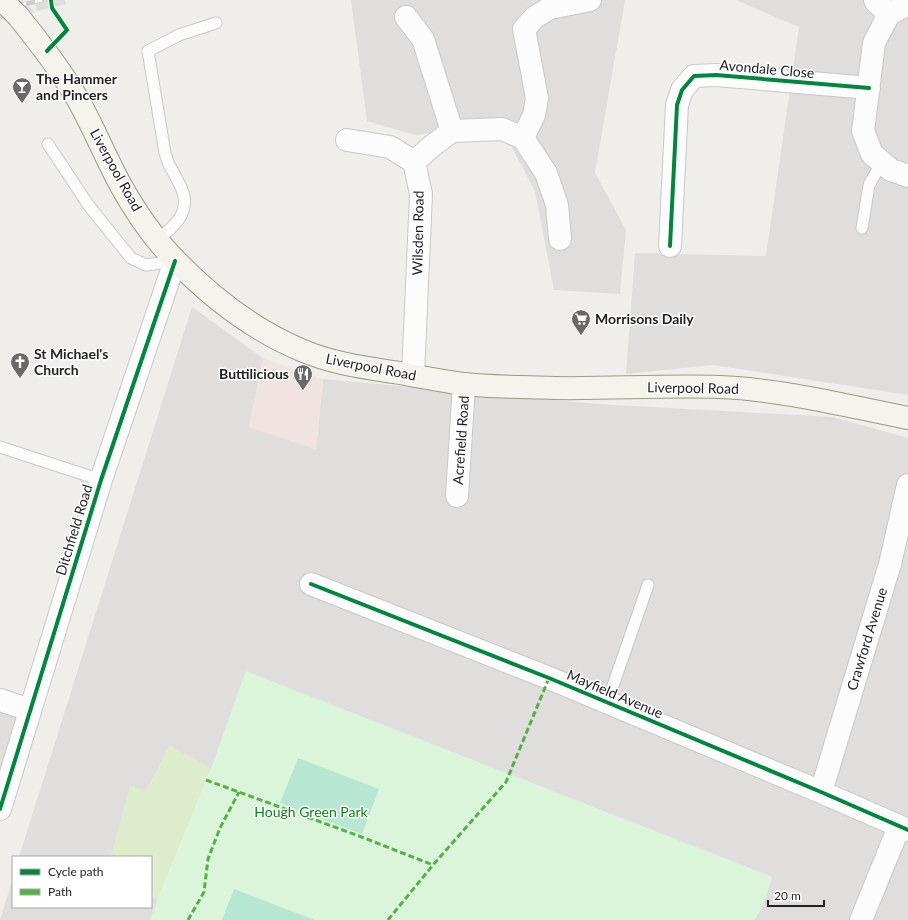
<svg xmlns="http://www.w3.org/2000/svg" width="908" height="920" font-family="Lato,sans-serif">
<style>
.residential{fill:#dfdedc}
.commercial{fill:#f1e3e1}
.grass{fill:#ddeccb}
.park{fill:#daf5da}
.pitch{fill:#b7e6d2}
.pier{fill:#dedddd}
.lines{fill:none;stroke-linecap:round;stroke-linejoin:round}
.service-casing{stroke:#c9c8c7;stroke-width:13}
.minor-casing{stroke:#c9c8c7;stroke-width:24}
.tertiary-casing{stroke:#c9c8c7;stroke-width:24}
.secondary-casing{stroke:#999a82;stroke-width:24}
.service{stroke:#fdfcfc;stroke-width:11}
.minor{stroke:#fdfcfc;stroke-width:22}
.tertiary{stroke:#fdfcfc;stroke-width:22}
.secondary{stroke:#f4f4ed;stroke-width:22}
.rail-casing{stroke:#ccc;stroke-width:4.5}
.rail{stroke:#fff;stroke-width:3;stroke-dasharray:9;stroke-linecap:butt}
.secondary-bridge-casing{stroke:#999a82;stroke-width:24;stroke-linecap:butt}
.secondary-bridge{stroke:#f4f4ed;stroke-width:22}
.quiet{stroke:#55b145;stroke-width:3;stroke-dasharray:6 3;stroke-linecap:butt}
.cycleway-casing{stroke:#fff;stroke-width:6}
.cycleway{stroke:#00873e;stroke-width:4}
.labels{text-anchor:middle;stroke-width:3;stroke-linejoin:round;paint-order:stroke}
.street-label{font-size:14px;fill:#222;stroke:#fff}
.poi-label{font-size:14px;font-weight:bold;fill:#222;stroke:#fff;text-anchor:start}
.park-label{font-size:14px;fill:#0c8416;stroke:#fff}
</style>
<rect width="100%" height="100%" fill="#f0eeeb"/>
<!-- residential -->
<path class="residential" d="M351,0H625L595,173L626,230L620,294L554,290L535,191L502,129L452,131L415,135L367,121Z
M736,0H908V395L713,365L626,374L635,253L766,256L799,27Z
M192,307L263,358L249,427L316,449L323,379L599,404L833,417L908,438V920H754L762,908L772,877L246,672L211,769L170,746L146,791L130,787L111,857H19Z
M0,710L19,716L0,780Z
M13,878V907H151V896L157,901L150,920H0Z"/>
<!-- commercial -->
<path class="commercial" d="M263,358L323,379L316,449L249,427Z"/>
<!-- grass -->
<path class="grass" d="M170,746L211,769L157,901L151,896V857H111L130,786L146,791Z"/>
<!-- park -->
<path class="park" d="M246,671L772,877L762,908L754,920H150L211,769Z"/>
<!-- pitch -->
<path class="pitch" d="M298,758L379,789L362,834L280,803Z
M234,889L315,920H222Z"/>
<!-- pier -->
<path class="pier" d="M0,0H22L35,12L0,20Z
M34,0H65L66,4L37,11Z"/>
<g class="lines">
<defs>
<path id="service" d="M48,144L89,206L131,258L146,265L175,261
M862,228L869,185L882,162
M157,240C164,234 174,227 179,219C191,201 181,186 172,170C168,165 167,158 165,153L148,51L179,35L216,23
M0,447L101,480
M607,703L648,585"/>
<path id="minor" d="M875,0L876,2L889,14
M908,4L889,14L874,43L863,131L872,154L891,170L908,176
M406,17L423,39L452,131
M523,138L534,115L537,98L524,29L535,17L550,8L590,0
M347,140L390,147L414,162L421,194L413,375
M414,162L432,146L452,131L502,129L523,138L546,173L557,205L560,239
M670,246L677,105L682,90L694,76L716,75L869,88
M457,496L464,384
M311,584L549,678L821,792L908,830
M0,700L30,710
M821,792L890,564L908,485
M861,920L899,827"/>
<path id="tertiary" d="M0,809L101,480L175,261"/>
<path id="secondary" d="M18,16C39,42 60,69 77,98C93,126 105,156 120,184C135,211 154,239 176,261C212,298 254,330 301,350C333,364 367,368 400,373C421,377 442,381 463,384C491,387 525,387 554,388C609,389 664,385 719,387C780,389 847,406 908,418"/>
</defs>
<!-- service casing -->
<use href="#service" class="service-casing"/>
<!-- minor casing -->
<use href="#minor" class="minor-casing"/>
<!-- tertiary casing -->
<use href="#tertiary" class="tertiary-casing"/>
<!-- secondary casing -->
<use href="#secondary" class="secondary-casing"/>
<!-- service -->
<use href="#service" class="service"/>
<!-- minor -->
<use href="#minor" class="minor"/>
<!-- tertiary -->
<use href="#tertiary" class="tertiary"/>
<!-- secondary -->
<use href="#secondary" class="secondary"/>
<defs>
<path id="rail" d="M0,10L42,0"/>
</defs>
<!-- rail casing -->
<use href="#rail" class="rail-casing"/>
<!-- rail -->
<use href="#rail" class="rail"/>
<defs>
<path id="secondary-bridge" d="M2,0L18,16"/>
</defs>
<!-- secondary-bridge casing -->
<use href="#secondary-bridge" class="secondary-bridge-casing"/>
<!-- secondary-bridge -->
<use href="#secondary-bridge" class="secondary-bridge"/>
<!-- quiet -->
<path class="quiet" d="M206,780L359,836L433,865
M188,920L204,892L208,859L220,828L239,792
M388,920L433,865L506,782L549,678"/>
<defs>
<path id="cycleway" d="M47,51L67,30L52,8L51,0
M670,246L677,105L682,90L694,76L716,75L869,88
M311,584L549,678L821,792L908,830
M0,809L101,480L175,261"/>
</defs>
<!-- cycleway casing -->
<use href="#cycleway" class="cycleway-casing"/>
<!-- cycleway -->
<use href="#cycleway" class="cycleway"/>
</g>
<!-- icons -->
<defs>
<symbol id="bar-pin" viewBox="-11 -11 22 30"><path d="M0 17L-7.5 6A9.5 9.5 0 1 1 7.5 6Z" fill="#6a6968" stroke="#fff"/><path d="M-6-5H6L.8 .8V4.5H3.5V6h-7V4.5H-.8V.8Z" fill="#fff"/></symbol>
<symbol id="supermarket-pin" viewBox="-11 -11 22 30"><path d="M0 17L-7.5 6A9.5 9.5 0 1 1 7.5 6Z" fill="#6a6968" stroke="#fff"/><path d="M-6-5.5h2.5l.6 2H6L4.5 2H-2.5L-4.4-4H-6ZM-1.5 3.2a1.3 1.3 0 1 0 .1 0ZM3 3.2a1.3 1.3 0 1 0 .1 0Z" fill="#fff"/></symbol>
<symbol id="church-pin" viewBox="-11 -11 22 30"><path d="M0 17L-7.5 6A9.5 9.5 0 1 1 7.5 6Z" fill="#6a6968" stroke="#fff"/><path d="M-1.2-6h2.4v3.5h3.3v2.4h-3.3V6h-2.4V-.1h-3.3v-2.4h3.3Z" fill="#fff"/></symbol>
<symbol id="restaurant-pin" viewBox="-11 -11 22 30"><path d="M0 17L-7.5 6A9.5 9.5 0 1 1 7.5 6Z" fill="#6a6968" stroke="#fff"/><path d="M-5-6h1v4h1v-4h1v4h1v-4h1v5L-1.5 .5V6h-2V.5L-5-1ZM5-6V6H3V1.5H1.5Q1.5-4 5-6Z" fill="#fff"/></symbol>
</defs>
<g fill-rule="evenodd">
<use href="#bar-pin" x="11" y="76" width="22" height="30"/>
<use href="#supermarket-pin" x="570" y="308" width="22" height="30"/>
<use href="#church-pin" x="9" y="351" width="22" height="30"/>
<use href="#restaurant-pin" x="292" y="363" width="22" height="30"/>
</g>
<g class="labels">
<!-- street labels -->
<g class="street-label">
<text transform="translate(767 69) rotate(5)" y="5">Avondale Close</text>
<text transform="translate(116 170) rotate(61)" y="5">Liverpool Road</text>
<text transform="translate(418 233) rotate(-89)" y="5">Wilsden Road</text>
<text transform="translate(371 367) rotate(11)" y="5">Liverpool Road</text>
<text transform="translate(693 388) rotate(1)" y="5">Liverpool Road</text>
<text transform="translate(461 440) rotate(-86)" y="5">Acrefield Road</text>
<text transform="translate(74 530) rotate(-73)" y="5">Ditchfield Road</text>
<text transform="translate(867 639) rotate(-73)" y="5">Crawford Avenue</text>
<text transform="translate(615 694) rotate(23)" y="5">Mayfield Avenue</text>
</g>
<!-- poi labels -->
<g class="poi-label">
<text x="36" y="84">The Hammer<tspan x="36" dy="16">and Pincers</tspan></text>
<text x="595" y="324">Morrisons Daily</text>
<text x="34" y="359">St Michael's<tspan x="34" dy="16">Church</tspan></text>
<text x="289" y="379" text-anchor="end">Buttilicious</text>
</g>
<!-- park labels -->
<g class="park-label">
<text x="311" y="817">Hough Green Park</text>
</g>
</g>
<!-- legend -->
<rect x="12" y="856" width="140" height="52" fill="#ffffff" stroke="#a7a7a7"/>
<rect x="20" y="869" width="20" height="6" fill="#00873e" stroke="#a7a7a7"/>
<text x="48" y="876" font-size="12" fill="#222222">Cycle path</text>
<rect x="20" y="889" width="20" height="6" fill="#55b145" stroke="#a7a7a7"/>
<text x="48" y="896" font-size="12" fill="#222222">Path</text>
<!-- scale -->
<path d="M768 900v6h56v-6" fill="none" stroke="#222222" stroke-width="2"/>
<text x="774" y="900" font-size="12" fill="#222222" stroke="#ffffff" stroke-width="3" paint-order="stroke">20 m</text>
</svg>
